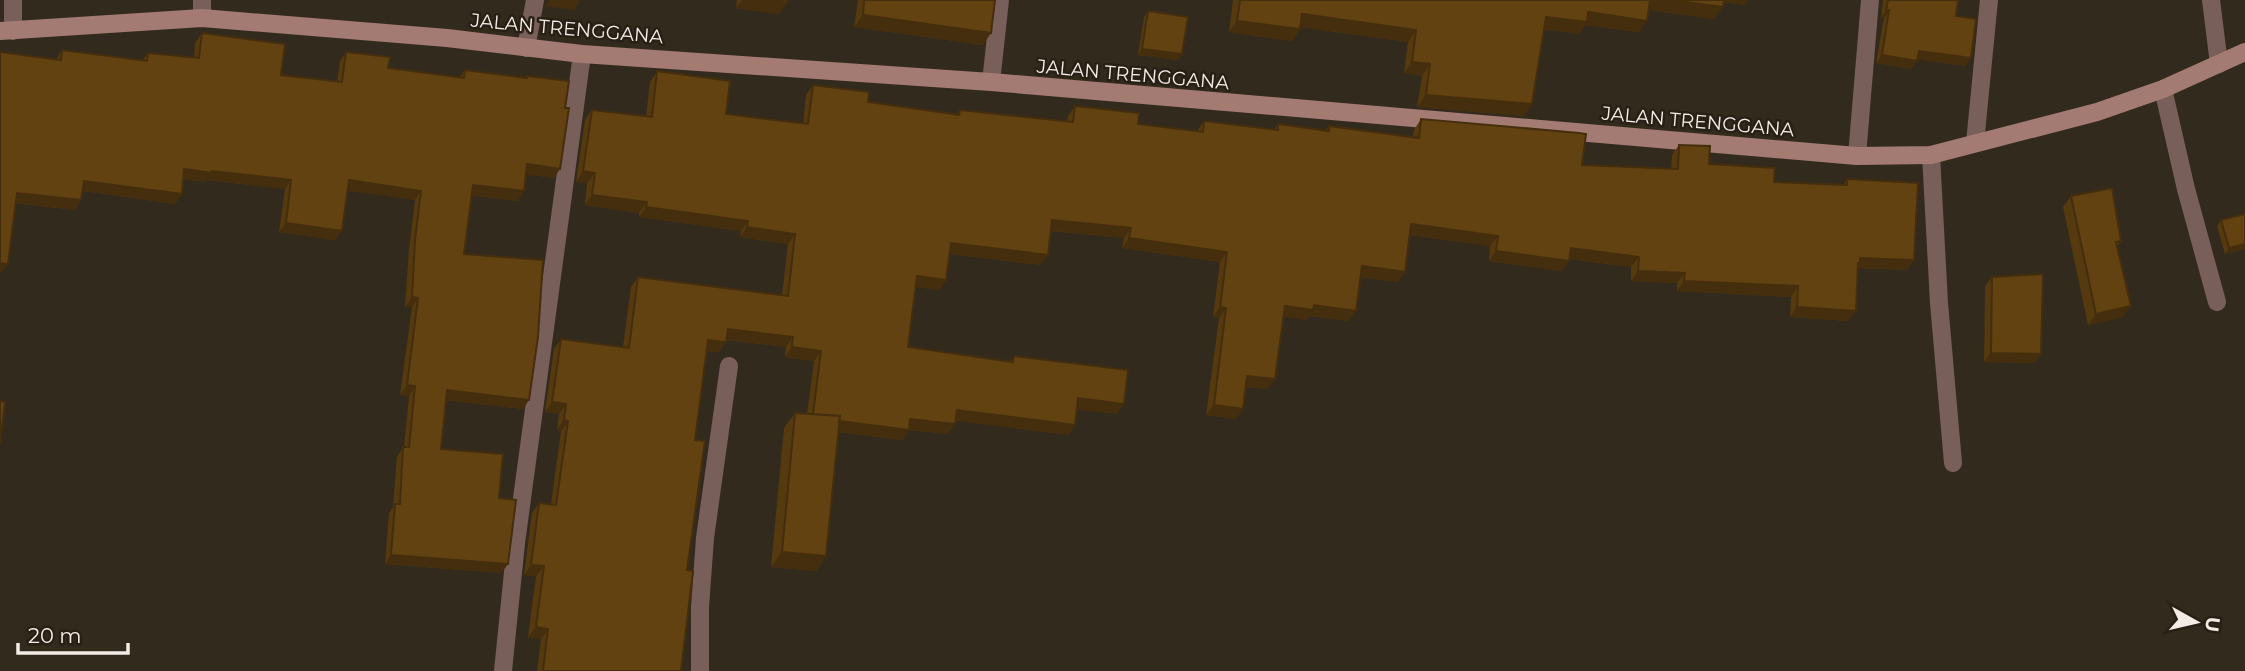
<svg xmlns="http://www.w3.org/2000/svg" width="2245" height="671" font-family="Montserrat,sans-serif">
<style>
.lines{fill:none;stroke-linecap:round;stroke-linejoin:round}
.lane{stroke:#785f5a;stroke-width:18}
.street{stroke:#785f5a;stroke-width:18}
.secondary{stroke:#a37b73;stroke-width:18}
.wall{fill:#55390f}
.shaded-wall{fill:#452e0d}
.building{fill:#634212;stroke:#452e0d;stroke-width:2}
.labels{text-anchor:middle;stroke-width:5;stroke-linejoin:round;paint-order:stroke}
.street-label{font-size:19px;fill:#f2ece5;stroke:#292015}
</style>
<rect width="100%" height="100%" fill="#332a1e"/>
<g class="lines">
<!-- lane -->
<path class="lane" d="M2211,0L2219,64
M13,31V0"/>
<!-- street -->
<path class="street" d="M202,0V18
M526,48L535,0
M991,82L1000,0
M2163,89L2186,189L2217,302
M1975,143L1989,0
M1931,155L1939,303L1953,463
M1857,156L1870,0
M503,671L516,543L582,54
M700,671V607L705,538L729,366"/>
<!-- secondary -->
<path class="secondary" d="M0,31L202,18L447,38L582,54L991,82L1857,156L1931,155L2097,112L2163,89L2245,52"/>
</g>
<!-- wall -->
<path class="wall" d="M737,0H788L779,14L736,8Z
M858,0H995L983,45L854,27Z
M1233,0H1748L1745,5L1723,2L1714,19L1649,10L1639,32L1585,25L1579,34L1544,29L1524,116L1417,107L1422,76L1404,73L1408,42L1300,27V29L1292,41L1229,32Z
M1883,0H1958L1956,16L1966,66L1917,59L1911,69L1876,63L1884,18H1881Z
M1148,11L1182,54L1178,60L1138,55L1144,17Z
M202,33L281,75L337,82L340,61L346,52L388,68L459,78L465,70L525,78L527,76L554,178L526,174L524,191L517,201L472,195L464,254L523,409L446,400L441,449L499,498L508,564L501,573L385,564L389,513L393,507L397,456L404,447L409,396L400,395L412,307H405L409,249L415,200L347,190L342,231L335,240L279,232L285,189L207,180L205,182L183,179L182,194L175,204L83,191L81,200L75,210L15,203L8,264L1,273L0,52L56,59L62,50L142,61L148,53L194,58L195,43Z
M657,71L726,114L803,124L806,95L813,85L868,102L957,114L960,110L1067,121L1068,116L1075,106L1138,124L1197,131L1204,121L1274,130L1278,124L1326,130L1329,126L1413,137L1414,130L1421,119L1582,165L1671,169L1672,155L1679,145L1709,164L1774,182L1844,184L1847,179L1914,260L1907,270L1857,268L1848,321L1790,317L1791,297L1677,291V283L1631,281V267L1569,259L1562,271L1489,261L1490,246L1410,235L1398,282L1360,277L1349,321L1309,316L1306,320L1283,316L1275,379L1268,389L1245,387L1236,419L1206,415L1219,318L1213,317L1220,262L1122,248L1124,238L1051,231L1041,265L950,254L946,280L939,290L916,287L908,347L1011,361L1014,356L1117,414L1077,409L1075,425L1068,435L956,420L955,424L948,434L909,430L902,440L838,432L826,556L816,571L771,567L784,428L795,413L807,414L814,361L785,357L786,347L727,340L719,352L707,351L695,440L681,671H537L541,639L528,637L536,576L524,575L532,513L539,503L551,504L561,431L557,430L559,414L545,412L554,349L561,339L623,347L631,287L638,277L782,295L788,244L740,237L741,231L639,217V213L585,205L587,183L576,182L585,120L592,110L646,117L650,82Z
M2071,196L2121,241L2117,247L2123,317L2088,325L2063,207Z
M2221,220L2245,249L2225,254L2217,226Z
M1992,277L2041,354L2035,363L1984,362L1985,286Z"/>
<!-- shaded-wall -->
<path class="shaded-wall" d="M550,0H574L580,1L574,10L545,6Z
M742,0H768L787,3L779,14L736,8Z
M1649,0H1671L1723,7L1714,19L1642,9Z
M1718,0H1748L1745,5L1717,1Z
M1886,10H1889L1884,18H1881Z
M1588,12L1647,21L1639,32L1585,25L1579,34L1537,28L1546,17Z
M1302,14L1416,30L1408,42L1294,26Z
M863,15L991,33L983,45L854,27Z
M1237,21L1300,29L1292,41L1229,32Z
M1142,49L1182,54L1178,60L1138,55Z
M1919,51L1971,58L1966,66L1913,59Z
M1882,55L1917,61L1911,69L1876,63Z
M1412,62L1430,64L1422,76L1404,73Z
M1426,95L1532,104L1524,116L1417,107Z
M527,164L560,169L554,178L521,174Z
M184,169L212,171L291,180L285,189L207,180L205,182L178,179Z
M583,171L595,173L587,183L576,182Z
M349,180L421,191L415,200L342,190Z
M84,181L182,194L175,204L77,190Z
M473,185L524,191L517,201L466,195Z
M17,193L81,200L75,210L10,202Z
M592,195L647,202L639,213L585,205Z
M646,207L748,221L741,231L639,217Z
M1052,220L1131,228L1124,238L1045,230Z
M286,223L342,231L335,240L279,232Z
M1411,224L1498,236L1490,246L1404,234Z
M747,227L795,234L788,244L740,237Z
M1129,238L1227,252L1220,262L1122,248Z
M951,243L1048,255L1041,265L944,253Z
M2245,244V249L2225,254L2229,248Z
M1571,248L1639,257L1631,267L1564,258Z
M1496,251L1569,261L1562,271L1489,261Z
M1860,258L1914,260L1907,270L1857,268L1853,273Z
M0,263L8,264L1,273H0Z
M1362,266L1405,272L1398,282L1355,276Z
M1638,271L1685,273L1677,283L1631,281Z
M917,276L946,280L939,290L910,286Z
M1684,281L1798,286L1791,297L1677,291Z
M412,297L418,298L412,307H405Z
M1314,305L1356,311L1349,321L1309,316L1306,320L1278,316L1285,306Z
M2131,306L2123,317L2088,325L2096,314Z
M1220,307L1226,308L1219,318L1213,317Z
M1797,307L1856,311L1848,321L1790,317Z
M728,329L793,337L786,347L721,339Z
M708,340L726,342L719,352L701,350Z
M792,347L821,351L814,361L785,357Z
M1991,353L2041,354L2035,363L1984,362Z
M1247,376L1275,379L1268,389L1240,386Z
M407,385L415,386L409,396L400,395Z
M447,390L529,400L523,409L440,400Z
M1078,398L1124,404L1117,414L1071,409Z
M552,402L566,404L559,414L545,412Z
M1214,405L1243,409L1236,419L1206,415Z
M957,410L1075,425L1068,435L950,420Z
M813,418L909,430L902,440L806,428Z
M910,419L955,424L948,434L903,429Z
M564,420L568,421L561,431L557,430Z
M782,552L826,556L816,571L771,567Z
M391,555L508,564L501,573L385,564Z
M531,565L544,566L536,576L524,575Z
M536,627L548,629L541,639L528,637Z"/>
<!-- building -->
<path class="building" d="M768,0H788L787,3Z
M864,0H995L991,33L863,15Z
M1240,0H1650L1647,21L1588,12L1587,22L1546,17L1532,104L1426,95L1430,64L1412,62L1416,30L1302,14L1300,29L1237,21Z
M1671,0H1724L1723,7Z
M1888,0H1958L1956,16L1976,19L1971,58L1919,51L1917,61L1882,55L1889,10H1886Z
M1148,11L1188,17L1182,54L1142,49Z
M202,33L285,44L281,75L342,82L346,52L390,57L388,68L464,78L465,70L527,78V76L569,81L565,108H569L560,169L527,164L524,191L473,185L464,254L543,260L538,337L529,400L447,390L441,449L503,454L499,498L516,500L508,564L391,555L395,504H400L403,447H409L415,386L407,385L418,298L412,297L415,240L421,191L349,180L342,231L286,223L291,180L212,171V173L184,169L182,194L84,181L81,200L17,193L8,264L0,263V52L61,60L62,50L147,61L148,53L199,58Z
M657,71L730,81L726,114L808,124L813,85L869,92L868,102L959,115L960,110L1073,122L1075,106L1139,113L1138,124L1203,132L1204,121L1278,130V124L1329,131V126L1419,138L1421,119L1579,133L1586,134L1582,165L1678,169L1679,145L1710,146L1709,164L1775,168L1774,182L1847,185V179L1918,183L1914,260L1860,258V263H1858L1856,311L1797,307L1798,286L1684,281L1685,273L1638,271L1639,257L1571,248L1569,261L1496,251L1498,236L1411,224L1405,272L1362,266L1356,311L1314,305L1313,310L1285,306L1275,379L1247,376L1243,409L1214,405L1226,308L1220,307L1227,252L1129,238L1131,228L1052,220L1048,255L951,243L946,280L917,276L908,347L1013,362L1014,356L1128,370L1124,404L1078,398L1075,425L957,410L955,424L910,419L909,430L839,421L840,416L813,414L821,351L792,347L793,337L728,329L726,342L708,340L695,440L705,441L687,570L693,571L681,671H543L548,629L536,627L544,566L531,565L539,503L556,505L568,421L564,420L566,404L552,402L561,339L629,348L638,277L788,296L795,234L747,227L748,221L646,207L647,202L592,195L595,173L583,171L592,110L652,117Z
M2112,188L2121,241L2116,242L2131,306L2096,314L2071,196Z
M2245,214V244L2229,248L2221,220Z
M2043,274L2041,354L1991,353L1992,277Z
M0,401L5,402L0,444Z
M795,413L840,416L826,556L782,552Z"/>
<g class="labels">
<!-- street labels -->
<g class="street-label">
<text transform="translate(567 28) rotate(5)" y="7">JALAN TRENGGANA</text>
<text transform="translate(1133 74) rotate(5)" y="7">JALAN TRENGGANA</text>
<text transform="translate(1698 121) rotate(5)" y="7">JALAN TRENGGANA</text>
</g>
</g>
<!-- north arrow -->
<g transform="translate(2196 622) rotate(98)" stroke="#292015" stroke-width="5" paint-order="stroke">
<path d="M0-5L12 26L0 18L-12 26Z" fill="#f2ece5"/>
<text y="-10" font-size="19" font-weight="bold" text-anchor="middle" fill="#f2ece5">U</text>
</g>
<!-- scale -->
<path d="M18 643v10h110v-10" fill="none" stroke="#f2ece5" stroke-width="3.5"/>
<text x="28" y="643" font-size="21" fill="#f2ece5" stroke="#292015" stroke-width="5" paint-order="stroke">20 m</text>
</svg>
